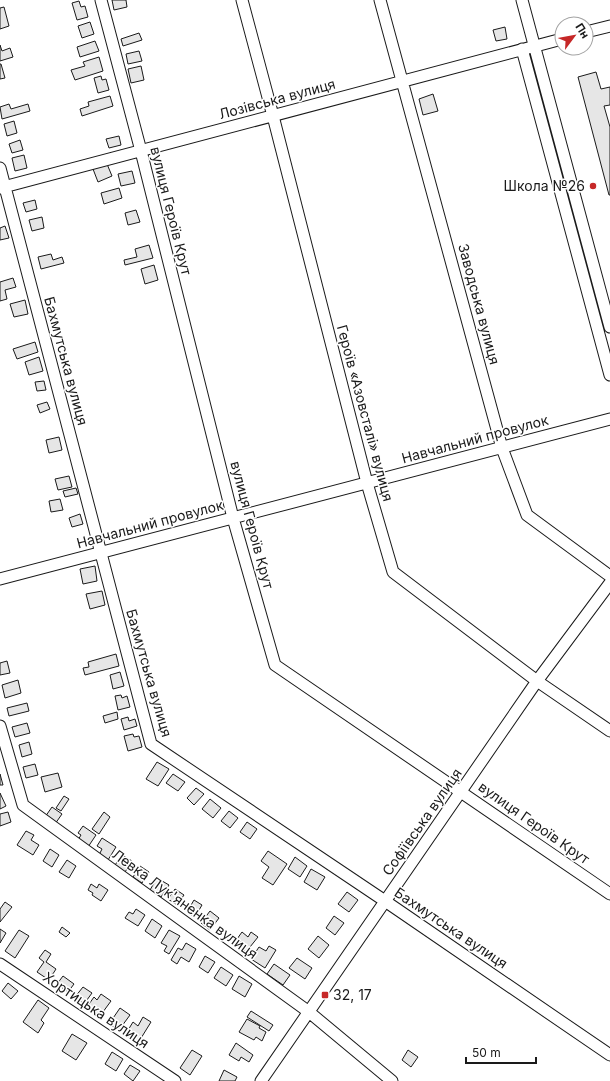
<svg xmlns="http://www.w3.org/2000/svg" width="610" height="1081" font-family="Inter,sans-serif">
<style>
.building{fill:#e6e6e6;stroke:#1a1a1a}
.lines{fill:none;stroke-linecap:round;stroke-linejoin:round}
.minor-casing{stroke:#1a1a1a;stroke-width:13}
.minor{stroke:#fff;stroke-width:11}
.poi-dot{fill:#c62828;stroke:#fff;stroke-width:1.5}
.labels{text-anchor:middle;stroke-width:3;stroke-linejoin:round;paint-order:stroke}
.street-label{font-size:14px;fill:#1a1a1a;stroke:#fff}
.poi-label{font-size:14px;fill:#1a1a1a;stroke:#fff;text-anchor:end}
</style>
<rect width="100%" height="100%" fill="#fff"/>
<!-- building -->
<path class="building" d="M112,0H126L127,7L114,10Z
M79,1L81,7L85,6L88,17L77,20L72,3Z
M4,7L9,26L0,29V8Z
M90,22L94,34L82,38L78,26Z
M505,27L507,39L496,41L493,30Z
M139,33L142,40L123,46L121,39Z
M95,41L99,51L80,57L77,47Z
M0,45L2,51L10,48L13,57L0,61Z
M139,51L142,61L128,64L126,54Z
M99,57L103,71L75,80L71,70L85,66L83,62Z
M0,64H1L5,78L0,79Z
M141,66L144,80L131,83L128,69Z
M596,72L601,89L610,87V105L604,106L610,127V195H609L578,77Z
M101,76L102,80L106,79L109,90L98,93L94,78Z
M433,94L438,111L423,115L419,99Z
M110,96L113,106L82,116L80,109L89,106L88,102Z
M9,104L11,109L28,104L30,111L2,119L0,107Z
M14,121L17,133L7,136L4,124Z
M119,136L121,145L109,148L106,139Z
M20,140L23,150L12,153L9,144Z
M24,155L27,168L15,171L12,158Z
M107,164L112,176L98,182L93,169Z
M132,171L135,183L121,186L118,174Z
M119,188L122,198L104,204L101,193Z
M35,200L37,209L26,212L23,203Z
M136,210L140,222L128,225L125,213Z
M42,217L44,228L32,231L29,220Z
M5,226L9,238L0,240V228Z
M149,245L153,258L125,265L124,260L137,257L135,249Z
M51,254L53,260L62,257L64,263L41,269L38,257Z
M154,265L158,280L145,284L141,269Z
M13,278L16,287L5,290L7,299L0,301V282Z
M25,300L28,314L14,317L10,304Z
M35,342L38,352L17,359L13,349Z
M39,357L43,371L29,375L25,362Z
M44,381L46,390L37,391L35,382Z
M47,402L50,409L40,413L37,405Z
M59,437L62,450L49,453L46,440Z
M69,476L72,487L58,490L55,479Z
M76,488L78,494L65,497L63,491Z
M60,499L63,510L51,512L49,501Z
M80,514L83,524L72,527L69,518Z
M95,566L97,581L83,584L80,569Z
M102,591L105,605L90,609L86,594Z
M116,654L119,666L85,675L83,668L89,667L88,662Z
M7,661L10,673L0,675V663Z
M120,672L124,686L113,689L110,675Z
M18,680L21,693L5,698L2,685Z
M121,695L122,698L127,696L130,707L118,710L115,696Z
M27,703L29,711L9,716L7,708Z
M117,712L118,719L105,723L103,716Z
M128,717L129,721L135,719L137,726L124,730L121,719Z
M27,723L30,733L15,737L12,727Z
M133,734L134,737L139,736L142,747L128,751L124,736Z
M29,742L32,754L22,757L19,745Z
M157,762L169,769L158,786L146,779Z
M35,764L38,775L26,778L23,767Z
M58,773L62,787L45,792L41,777Z
M0,774L3,785H0Z
M173,774L185,782L178,791L166,783Z
M196,788L204,794L194,805L187,798Z
M0,793L6,806L0,809Z
M64,796L69,799L61,811L56,808Z
M210,799L221,808L213,818L202,809Z
M52,807L62,814L55,824L45,817Z
M229,811L238,818L230,828L221,821Z
M8,812L11,822L0,826V814Z
M104,812L110,817L99,834L92,829Z
M247,822L257,829L250,839L240,832Z
M83,826L96,835L88,847L78,840L81,835L78,833Z
M26,831L34,835L31,840L39,845L33,855L17,845Z
M102,838L116,847L108,860L99,855L102,849L97,846Z
M50,849L59,855L52,867L43,861Z
M268,851L287,864L273,885L262,878L269,867L261,861Z
M122,855L132,861L125,872L115,865Z
M295,857L307,866L300,877L288,869Z
M67,860L76,866L69,878L59,872Z
M140,866L149,872L142,883L133,877Z
M311,869L325,877L317,890L304,882Z
M157,878L169,885L161,897L150,890Z
M91,884L97,888L99,884L108,890L101,901L92,895L93,893L88,890Z
M175,889L184,895L177,905L168,899Z
M347,892L358,900L349,912L338,904Z
M194,900L202,905L195,917L187,912Z
M5,902L12,907L0,922V909Z
M136,909L145,915L138,926L125,918L129,912L133,914Z
M210,911L219,918L210,930L201,923Z
M334,916L344,923L335,935L326,928Z
M152,919L162,926L155,938L145,931Z
M62,927L70,933L66,937L59,932Z
M0,929L6,933L0,943Z
M19,930L29,936L15,958L5,951Z
M169,930L180,936L169,954L164,951L167,946L161,943Z
M242,932L248,937L251,932L258,937L246,952L238,946L241,942L237,939Z
M318,936L329,945L319,958L308,949Z
M186,943L196,949L189,962L181,957L177,964L171,960L178,948L182,950Z
M269,946L276,950L265,968L251,959L259,947L266,951Z
M45,950L51,954L46,962L56,969L49,980L37,972L44,962L39,958Z
M205,956L215,962L208,973L199,967Z
M297,958L312,968L305,979L289,968Z
M274,964L290,975L283,985L267,974Z
M221,967L233,975L226,986L214,978Z
M63,976L74,984L68,992L57,984Z
M239,976L252,984L245,997L232,989Z
M8,983L18,991L11,999L2,991Z
M83,987L92,993L84,1004L75,997Z
M101,994L111,1001L100,1016L87,1007L94,997L97,1000Z
M38,1000L49,1008L41,1020L44,1023L38,1033L23,1022Z
M120,1008L130,1015L119,1030L109,1024Z
M251,1011L273,1025L269,1031L247,1017Z
M143,1017L151,1022L138,1043L125,1035L133,1022L138,1026Z
M247,1019L260,1026L259,1028L266,1032L262,1041L256,1037L254,1040L239,1032Z
M72,1034L87,1043L76,1060L62,1051Z
M236,1043L253,1055L249,1062L241,1057L239,1061L229,1055Z
M192,1050L202,1056L190,1075L180,1068Z
M408,1050L418,1057L411,1067L402,1060Z
M112,1052L123,1059L116,1071L105,1064Z
M130,1065L140,1071L133,1081L124,1074Z
M224,1070L237,1077L235,1081H219Z"/>
<g class="lines">
<defs>
<path id="minor" d="M101,0L141,151L233,518L275,665L610,894
M242,0L273,116L367,483L393,572L537,681L610,731
M380,0L502,448L527,515L610,576
M522,0L610,327
M586,32L610,26
M522,49L610,375
M0,168L151,744L385,901L610,1055
M0,188L562,39
M0,579L610,419
M0,726L23,805L309,1012L392,1081
M0,964L175,1081
M261,1081L537,681L610,583"/>
</defs>
<!-- minor casing -->
<use href="#minor" class="minor-casing"/>
<!-- minor -->
<use href="#minor" class="minor"/>
</g>
<!-- markers -->
<g class="poi-dot">
<circle cx="593" cy="186" r="4"/>
<rect x="321" y="991" width="8" height="8" rx="2"/>
</g>
<g class="labels">
<!-- street labels -->
<g class="street-label">
<text transform="translate(277 99) rotate(-15)" y="5">Лозівська вулиця</text>
<text transform="translate(171 211) rotate(76)" y="5">вулиця Героїв Крут</text>
<text transform="translate(479 304) rotate(75)" y="5">Заводська вулиця</text>
<text transform="translate(66 361) rotate(75)" y="5">Бахмутська вулиця</text>
<text transform="translate(365 413) rotate(75)" y="5">Героїв «Азовсталі» вулиця</text>
<text transform="translate(475 439) rotate(-15)" y="5">Навчальний провулок</text>
<text transform="translate(150 524) rotate(-15)" y="5">Навчальний провулок</text>
<text transform="translate(252 525) rotate(75)" y="5">вулиця Героїв Крут</text>
<text transform="translate(149 673) rotate(74)" y="5">Бахмутська вулиця</text>
<text transform="translate(422 822) rotate(-55)" y="5">Софіївська вулиця</text>
<text transform="translate(534 823) rotate(35)" y="5">вулиця Героїв Крут</text>
<text transform="translate(185 904) rotate(36)" y="5">Левка Лук'яненка вулиця</text>
<text transform="translate(451 928) rotate(34)" y="5">Бахмутська вулиця</text>
<text transform="translate(96 1010) rotate(34)" y="5">Хортицька вулиця</text>
</g>
<!-- poi labels -->
<g class="poi-label">
<text x="585" y="191">Школа №26</text>
<text x="333" y="1000" text-anchor="start">32, 17</text>
</g>
</g>
<!-- north arrow -->
<g transform="translate(574 36) rotate(58)"><circle r="19" fill="#ffffff" stroke="#a3a3a3"/>
<path d="M0-3L7 15L0 10L-7 15Z" fill="#c62828"/>
<text y="-6" font-size="11" font-weight="bold" text-anchor="middle" fill="#1a1a1a">Пн</text>
</g>
<!-- scale -->
<path d="M466 1057v6h70v-6" fill="none" stroke="#1a1a1a" stroke-width="2"/>
<text x="472" y="1057" font-size="12" fill="#1a1a1a" stroke="#ffffff" stroke-width="3" paint-order="stroke">50 m</text>
</svg>
